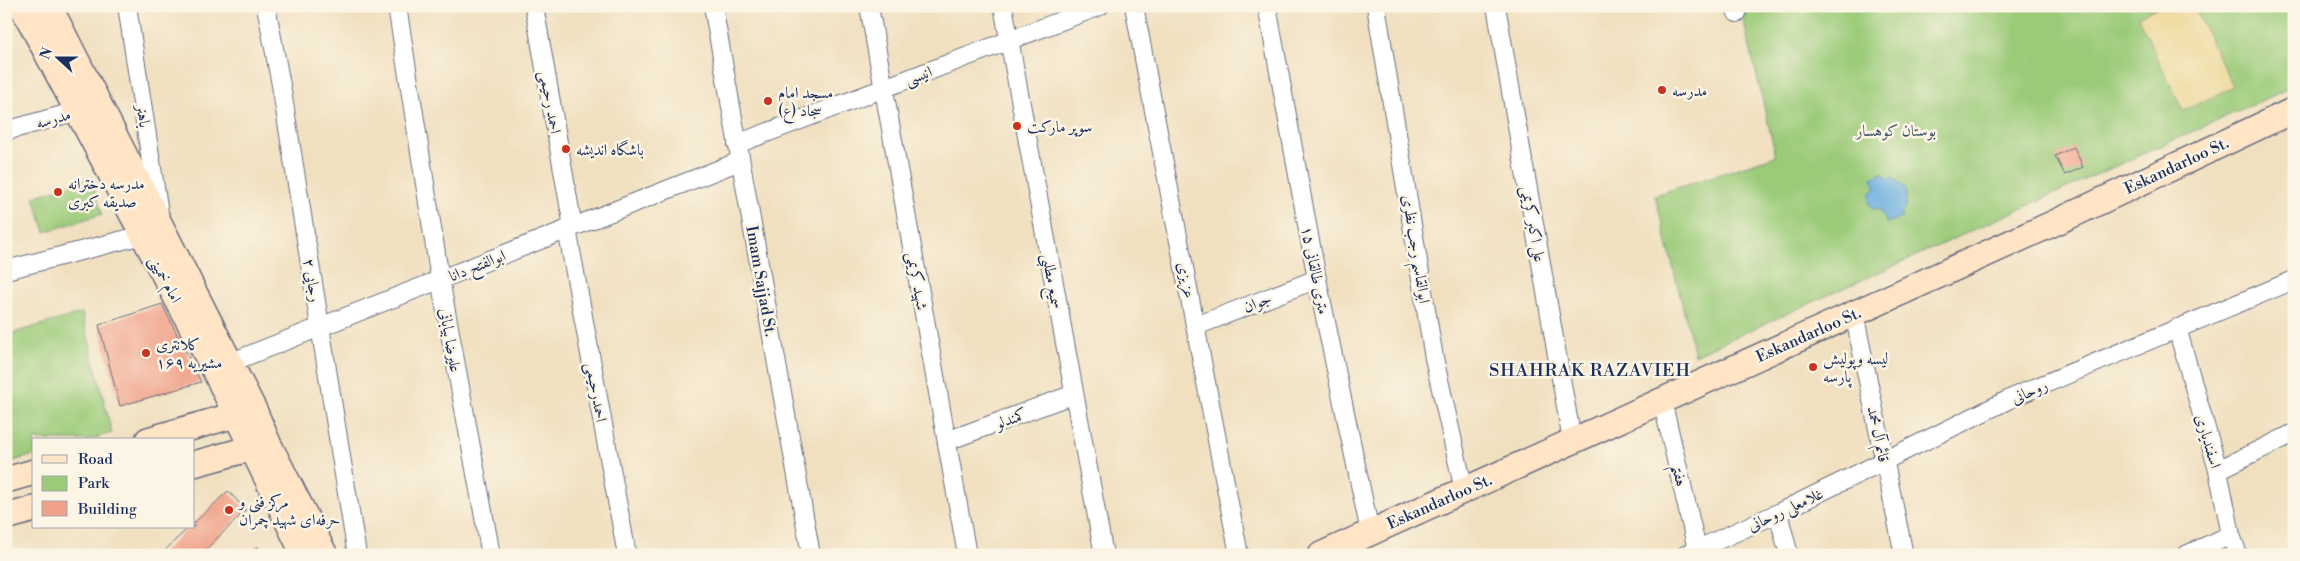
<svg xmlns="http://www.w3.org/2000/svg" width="2300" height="561" font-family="'Libre Bodoni',Amiri,serif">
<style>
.green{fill:#9bcb79;stroke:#5b7d6c}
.sand{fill:#eeda9e;stroke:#84847e}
.water{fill:#6aafe0;stroke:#426f9f}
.building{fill:#f0a088}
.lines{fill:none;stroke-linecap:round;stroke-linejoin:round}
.street-casing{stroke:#666d80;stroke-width:20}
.secondary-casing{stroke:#666d80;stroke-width:28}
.street{stroke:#fff;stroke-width:18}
.secondary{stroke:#ffe4c6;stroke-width:25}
.poi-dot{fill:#c8321e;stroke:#fcf5e5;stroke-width:2}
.labels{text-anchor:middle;stroke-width:5;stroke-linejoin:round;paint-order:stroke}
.street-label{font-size:16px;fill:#1b2f5e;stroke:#fcf5e5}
.poi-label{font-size:16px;fill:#1b2f5e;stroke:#fcf5e5;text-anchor:start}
.park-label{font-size:16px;fill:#3b5665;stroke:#fcf5e5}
.neighbourhood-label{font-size:18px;letter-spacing:1px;fill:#1b2f5e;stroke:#fcf5e5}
</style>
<rect width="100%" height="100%" fill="#fcf5e5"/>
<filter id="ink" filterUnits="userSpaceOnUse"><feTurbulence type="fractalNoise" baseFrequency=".02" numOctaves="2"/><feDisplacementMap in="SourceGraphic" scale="10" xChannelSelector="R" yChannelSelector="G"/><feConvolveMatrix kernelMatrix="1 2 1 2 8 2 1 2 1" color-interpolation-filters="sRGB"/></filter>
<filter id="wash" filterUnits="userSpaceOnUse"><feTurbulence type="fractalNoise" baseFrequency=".0096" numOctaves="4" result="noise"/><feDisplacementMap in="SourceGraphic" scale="20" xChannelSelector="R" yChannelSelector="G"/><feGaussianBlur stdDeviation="1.12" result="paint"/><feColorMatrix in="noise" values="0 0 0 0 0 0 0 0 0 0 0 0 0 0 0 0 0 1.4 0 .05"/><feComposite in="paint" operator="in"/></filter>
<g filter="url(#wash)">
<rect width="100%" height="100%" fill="#f0e0c0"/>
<!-- green -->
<path class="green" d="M1740,6H2294V86L1695,355L1655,195L1776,156Z
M91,178L102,214L45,232L34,197Z
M82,313L112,433L88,440H34V455L6,463V335Z"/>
<!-- sand -->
<path class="sand" d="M2160,6H2194L2233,87L2183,111L2138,17Z"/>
<!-- water -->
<path class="water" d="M1883,173L1888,179L1892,177L1906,188V208L1901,212V218L1886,223L1880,209H1873L1869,204L1870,193L1876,189L1872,178Z"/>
<g id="blocks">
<!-- building -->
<path class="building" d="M2074,147L2083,167L2065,175L2055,156Z
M162,304L201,382L120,406L99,325Z
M228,491L246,510L200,555H160L189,527H194V523Z
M257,546L265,555H248Z"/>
</g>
</g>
<g filter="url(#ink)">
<use href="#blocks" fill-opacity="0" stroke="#666d80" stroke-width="1"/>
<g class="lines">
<defs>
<path id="street" d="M266,6L281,85L357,555
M397,6L440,279L491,555
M534,6L573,227
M713,6L811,555
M869,6L967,555
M1003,6L1104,555
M1134,6L1239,555
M1267,6L1317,279L1370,532
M1376,6L1434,358L1464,490
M1496,6L1572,441
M1735,6L1737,13
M6,131L88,108
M737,144L1100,6
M567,229L627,555
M6,270L143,235L161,226L127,6
M1854,313L1904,555
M1196,326L1317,279
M2177,328L2218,470L2231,535L2238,555
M219,367L740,161
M1662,400L1697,549L1693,555
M947,441L1074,394
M2218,470L2294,433
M1778,513L1789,555
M1685,555L1778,513L2018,395L2294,280
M2186,555L2231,535"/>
<path id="secondary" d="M22,6L214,369L304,555
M49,6L254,410L268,443L325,555
M148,440L252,410
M194,464L266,444
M6,480L34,472
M6,517L34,509
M1321,555L2063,219L2294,110"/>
</defs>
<!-- street casing -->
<use href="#street" class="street-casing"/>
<!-- secondary casing -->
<use href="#secondary" class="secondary-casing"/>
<!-- street -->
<use href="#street" class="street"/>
<!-- secondary -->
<use href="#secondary" class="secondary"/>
</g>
</g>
<!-- markers -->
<g class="poi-dot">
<circle cx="1662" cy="90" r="5"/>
<circle cx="768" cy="101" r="5"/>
<circle cx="1017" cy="126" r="5"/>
<circle cx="566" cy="149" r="5"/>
<circle cx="58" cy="192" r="5"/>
<circle cx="146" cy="353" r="5"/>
<circle cx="1813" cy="367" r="5"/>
<circle cx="229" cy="510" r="5"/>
</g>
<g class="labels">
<!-- street labels -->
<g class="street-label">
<text transform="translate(918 75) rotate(-21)" y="6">انیسی</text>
<text transform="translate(551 102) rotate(80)" y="6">احمد رحیمی</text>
<text transform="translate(144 116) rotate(81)" y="6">باهنر</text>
<text transform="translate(53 118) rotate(-16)" y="6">مدرسه</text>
<text transform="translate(2176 165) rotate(-25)" y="6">Eskandarloo St.</text>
<text transform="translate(1534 224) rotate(80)" y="6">علی اکبر کریمی</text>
<text transform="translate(1417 249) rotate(81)" y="6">ابوالقاسم رجب نظری</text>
<text transform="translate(477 265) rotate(-22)" y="6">ابوالفتح دانا</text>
<text transform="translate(1316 270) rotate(79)" y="6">۱۵ متری طالقانی</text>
<text transform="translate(166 279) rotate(62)" y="6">امام خمینی</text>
<text transform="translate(313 280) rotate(81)" y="6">رجایی ۲</text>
<text transform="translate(1187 280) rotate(79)" y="6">عزیزی</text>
<text transform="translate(762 281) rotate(80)" y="6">Imam Sajjad St.</text>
<text transform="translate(918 281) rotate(80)" y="6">شهید کریمی</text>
<text transform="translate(1053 281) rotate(80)" y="6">سمیع مطلبی</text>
<text transform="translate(1257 302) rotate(-21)" y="6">جوان</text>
<text transform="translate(1808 334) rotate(-24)" y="6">Eskandarloo St.</text>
<text transform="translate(451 340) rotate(80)" y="6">علیرضا بیابانی</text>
<text transform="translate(2029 391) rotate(-24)" y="6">روحانی</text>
<text transform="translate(597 392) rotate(80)" y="6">احمدرحیمی</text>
<text transform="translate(1011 418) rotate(-20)" y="6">کمندلو</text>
<text transform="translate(1879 434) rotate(78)" y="6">قائم آل محمد</text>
<text transform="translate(2209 441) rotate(74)" y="6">اسفندیاری</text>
<text transform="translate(1680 475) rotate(77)" y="6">هفتم</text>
<text transform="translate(1439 501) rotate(-24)" y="6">Eskandarloo St.</text>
<text transform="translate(1785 509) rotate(-25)" y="6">غلامعلی روحانی</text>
</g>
<!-- poi labels -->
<g class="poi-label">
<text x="1672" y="96">مدرسه</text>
<text x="778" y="98">مسجد امام<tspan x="778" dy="18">سجاد (ع)</tspan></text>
<text x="1027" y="132">سوپر مارکت</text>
<text x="576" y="155">باشگاه اندیشه</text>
<text x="68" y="189">مدرسه دخترانه<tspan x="68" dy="18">صدیقه کبری</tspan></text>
<text x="156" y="350">کلانتری<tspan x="156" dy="18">۱۶۹ مشیریه</tspan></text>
<text x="1823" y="364">لیسه وپولیش<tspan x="1823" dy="18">پارسه</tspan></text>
<text x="239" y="507">مرکز فنی و<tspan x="239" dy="18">حرفه‌ای شهید چمران</tspan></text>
</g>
<!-- park labels -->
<g class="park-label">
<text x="1896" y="136">بوستان کوهسار</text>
</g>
<!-- neighbourhood labels -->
<g class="neighbourhood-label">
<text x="1590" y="376">SHAHRAK RAZAVIEH</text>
</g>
</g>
<!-- margin -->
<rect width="2300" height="561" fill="none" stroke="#fcf5e5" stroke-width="25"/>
<!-- legend -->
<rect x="32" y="438" width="162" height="90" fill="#fcf5e5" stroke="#a2a6af"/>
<rect x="42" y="455" width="25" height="8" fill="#ffe4c6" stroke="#a2a6af"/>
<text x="78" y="464" font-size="15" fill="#1b2f5e">Road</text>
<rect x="42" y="476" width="25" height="15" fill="#9bcb79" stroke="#a2a6af"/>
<text x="78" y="488" font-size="15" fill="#1b2f5e">Park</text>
<rect x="42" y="501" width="25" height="15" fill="#f0a088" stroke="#a2a6af"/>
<text x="78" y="514" font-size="15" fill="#1b2f5e">Building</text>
<!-- north arrow -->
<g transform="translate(58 58) rotate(291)" stroke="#fcf5e5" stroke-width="4" paint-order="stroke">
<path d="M0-4L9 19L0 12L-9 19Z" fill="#1b2f5e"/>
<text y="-8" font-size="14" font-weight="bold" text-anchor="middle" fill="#1b2f5e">N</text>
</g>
</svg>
